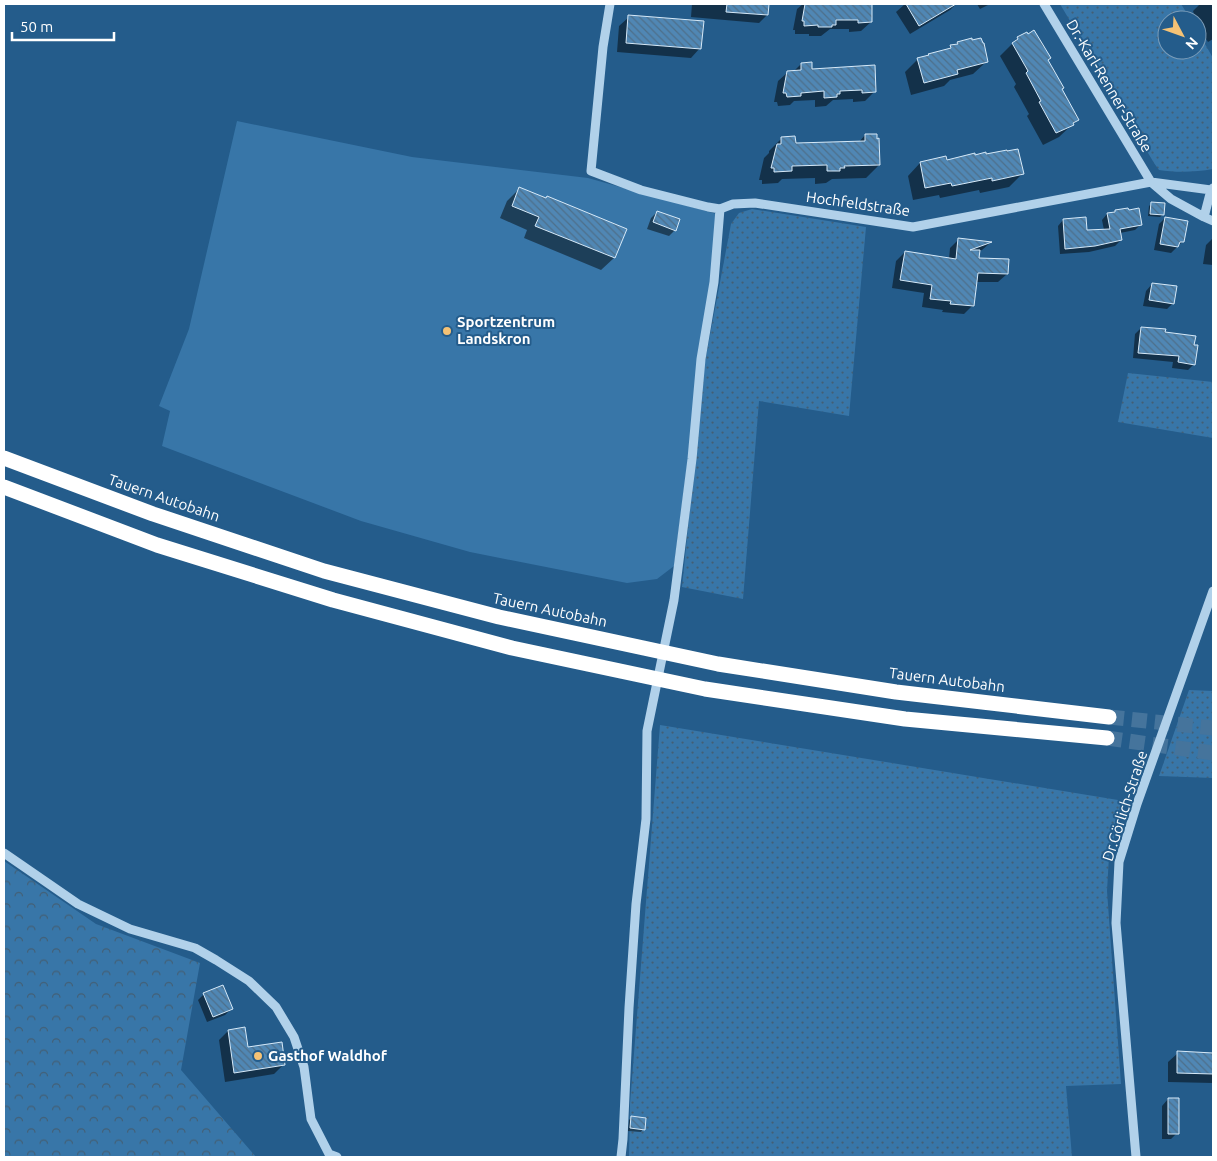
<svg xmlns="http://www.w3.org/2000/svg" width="1217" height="1161" font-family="Ubuntu,sans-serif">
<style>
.grass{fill:url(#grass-dots)}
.forest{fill:url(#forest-crowns)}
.park{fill:#3876a8}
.shadow{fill:#0007}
.building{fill:url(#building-back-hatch);stroke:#d6e9f8}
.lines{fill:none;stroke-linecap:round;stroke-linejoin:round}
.highway-tunnel{stroke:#45749c;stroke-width:15;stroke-dasharray:15 8;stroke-linecap:butt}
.minor{stroke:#b1d1ea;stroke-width:9}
.highway{stroke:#fff;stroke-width:15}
.poi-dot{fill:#f5c275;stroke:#245c8b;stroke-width:2}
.labels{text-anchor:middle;stroke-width:4;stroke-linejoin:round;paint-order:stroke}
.street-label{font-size:15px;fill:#fff;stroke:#245c8b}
.poi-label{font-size:15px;font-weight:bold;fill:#fff;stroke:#245c8b;text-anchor:start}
</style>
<defs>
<pattern id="grass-dots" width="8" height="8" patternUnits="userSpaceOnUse" patternTransform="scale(1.25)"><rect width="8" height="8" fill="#3876a8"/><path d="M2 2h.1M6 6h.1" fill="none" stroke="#435f75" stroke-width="1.8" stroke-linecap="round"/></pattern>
<pattern id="forest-crowns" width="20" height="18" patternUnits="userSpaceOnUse" patternTransform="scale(1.25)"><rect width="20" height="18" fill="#3876a8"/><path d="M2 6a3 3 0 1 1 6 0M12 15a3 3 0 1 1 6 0" fill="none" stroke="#435f75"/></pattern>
<pattern id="building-back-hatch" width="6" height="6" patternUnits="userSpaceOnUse" patternTransform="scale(1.25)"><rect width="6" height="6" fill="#5087b4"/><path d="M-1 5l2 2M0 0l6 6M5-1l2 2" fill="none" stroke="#4e6f8a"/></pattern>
</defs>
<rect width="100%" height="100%" fill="#245c8b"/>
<!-- grass -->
<path class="grass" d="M1060,4H1181L1191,20H1167V50H1197V30L1213,58V169C1196,172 1177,173 1159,170L1154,163Z
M752,209L866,227L849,416L759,401L743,599L682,587L704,367L731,224L739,213Z
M1128,373L1213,382V438L1118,422Z
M1189,690L1213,691V778L1159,776Z
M660,725L1124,801L1109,856L1107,891L1121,1084L1066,1086L1072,1157H629L630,1104Z"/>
<!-- forest -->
<path class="forest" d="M4,861L96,924L200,963L181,1070L256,1157H4Z"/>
<!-- park -->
<path class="park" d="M237,121L412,157L588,178L720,215L674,566L657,579L627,583L470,552L361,521L162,446L170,411L159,406L189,329Z"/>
<!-- shadow -->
<path class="shadow" d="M692,4H768L767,15L759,23L691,17Z
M803,4H871V22L861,31L849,32V29H830L821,36H809V34H795V30H793L797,9Z
M905,4H956L950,10L910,34L896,12Z
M977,4H990L980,9Z
M1200,4H1213V39L1208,42L1203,34L1200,35L1197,30V20H1194L1192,16L1194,14L1193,11Z
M629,17L700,48L691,58L617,52L619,26Z
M1018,38L1047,61L1060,89L1077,120L1059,137L1043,145L1027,116L1029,114L1014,87L1016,84L1000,56Z
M958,43L986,62L973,74L950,80L944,86L911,95L905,72L918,59L927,57L929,55L948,50L951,46L956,45Z
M801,64L811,70L875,91L865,101L853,102V99L833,100L826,106L815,107V100L794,101L790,105L778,106L777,102H774L778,81L788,72L794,71Z
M865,135L879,165L866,178L832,179L826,183L815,184V178L782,179L778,183L762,184V180H759L764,158L769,153V151L782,138L794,144L859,142Z
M920,163L1022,174L1009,187L980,193L979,190L940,198L939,195L913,200L908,176Z
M520,188L614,258L601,270L524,238L527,230L500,218L507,201Z
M1152,203L1163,214L1160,217L1148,216L1149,206Z
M1115,211L1141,224L1135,230L1120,233L1121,240L1115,246L1089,252L1060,254L1058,226L1063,220L1086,232L1104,230L1102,220L1107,214L1113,213Z
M657,212L675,230L669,236L647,229L651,218Z
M1165,218L1182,242L1171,253L1154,250L1159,224Z
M959,239L990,243L982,250L979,251L978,259L1007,274L998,282H975L972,306L964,314L942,312L943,310L922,307L924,293L892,288L896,261L905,252L949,259L950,248Z
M1212,239H1213V265L1203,264L1206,245Z
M1152,284L1173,303L1167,309L1143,306L1146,291Z
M1141,328L1164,333L1193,346L1194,364L1188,370L1172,368L1173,362L1133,358L1135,334Z
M204,994L231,1009L225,1015L207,1022L198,1000Z
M228,1031L247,1048L284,1064L274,1074L225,1082L219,1040Z
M1178,1053L1213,1054V1083L1168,1082V1062Z
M1168,1099L1177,1133L1171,1139H1162V1106Z
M631,1118L643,1129L641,1132L628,1131L629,1120Z"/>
<!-- building -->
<path class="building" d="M727,4H769L768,15L726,12Z
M805,4H872V22L858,23V20H836V25H832V27H818V25L804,26V21H802Z
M906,4H956L919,26Z
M628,15L704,21L701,49L626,43Z
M1034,30L1051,58L1048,60L1064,88L1062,89L1079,120L1073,123L1074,125L1056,133L1039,102L1041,101L1026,73L1028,71L1012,43L1018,39L1017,37L1027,32L1028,34Z
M972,38V40L981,38L983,43H984L988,62L957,70L958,74L924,83L917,58L929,55L928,54L951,48L950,45L958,44L957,42Z
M812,62V69L875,65L876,92L862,93V90L840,91V94H837V97L824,98V91L801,93V96L787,97L786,93H783L787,71L801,70V63Z
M865,134H877V139L879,138L880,165L844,166L845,168H840V171H827V165L792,166V171L774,172V168H771L777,144H781V137L795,136L796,143L865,141Z
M1018,149L1024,174L992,181V178L952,186L951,183L925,188L920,162L946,156L947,160L975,153V155L986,152V154L1007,150V151Z
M519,187L546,198L547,196L627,229L615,258L535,226L539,217L512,206Z
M1151,202L1165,203L1164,215L1150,214Z
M1128,208L1129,210L1139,208L1142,225L1120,229L1122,240L1095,246L1065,249L1063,219L1086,217L1087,230L1110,229L1107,213L1115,212V210Z
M657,211L680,219L676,231L653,222Z
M1165,217L1188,221L1184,242H1180L1178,247L1160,244Z
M958,238L992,242L970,250H980L979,258L1009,259L1008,274L978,273L974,306L950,304L951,301L930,299L932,285L900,280L905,251L956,259Z
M1152,283L1177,286L1174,304L1149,300Z
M1141,327L1166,329L1165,332L1196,336L1194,345H1198L1195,365L1178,362L1179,356L1138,353Z
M223,985L233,1009L213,1017L203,993Z
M245,1027L248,1047L282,1042L285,1065L234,1073L228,1030Z
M1177,1051L1213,1053V1074L1177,1073Z
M1168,1098H1179V1134H1168Z
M631,1116L646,1118L645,1130L630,1128Z"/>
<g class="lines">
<!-- highway-tunnel -->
<path class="highway-tunnel" d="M1109,717L1213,728
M1107,738L1213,753"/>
<!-- minor -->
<path class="minor" d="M610,4L603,47L591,171L641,190L708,207L720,209L733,204L755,203L913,227L1151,182L1211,190L1213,188
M1044,4L1151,182L1171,199L1204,217L1213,221
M1204,217L1211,190
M4,853L78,904L130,929L195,948L216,960L249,981L276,1007L294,1037L304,1067L311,1119L329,1154L337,1157
M621,1157L623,1139L629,1008L636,904L646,819L647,731L674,600L692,459L701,359L714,282L720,209
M1136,1157L1116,923L1119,862L1137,804L1213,591"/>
<!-- highway -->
<path class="highway" d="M4,458L153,514L324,571L499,617L718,664L896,692L1109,717
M4,487L157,545L333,600L512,648L705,689L905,719L1107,738"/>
</g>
<!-- markers -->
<g class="poi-dot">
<circle cx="447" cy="331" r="5"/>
<circle cx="258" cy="1056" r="5"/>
</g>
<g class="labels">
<!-- street labels -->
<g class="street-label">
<text transform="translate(1109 86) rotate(59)" y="5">Dr.-Karl-Renner-Straße</text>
<text transform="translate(858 204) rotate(8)" y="5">Hochfeldstraße</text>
<text transform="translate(164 498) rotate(19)" y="5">Tauern Autobahn</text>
<text transform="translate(550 610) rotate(12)" y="5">Tauern Autobahn</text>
<text transform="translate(947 680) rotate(7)" y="5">Tauern Autobahn</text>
<text transform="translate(1125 806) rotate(-72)" y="5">Dr.Görlich-Straße</text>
</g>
<!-- poi labels -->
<g class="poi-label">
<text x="457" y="327">Sportzentrum<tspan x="457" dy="17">Landskron</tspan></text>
<text x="268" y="1061">Gasthof Waldhof</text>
</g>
</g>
<!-- border -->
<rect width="1217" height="1161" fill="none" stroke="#ffffff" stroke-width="10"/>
<!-- north arrow -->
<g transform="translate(1182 35) rotate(131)"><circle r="24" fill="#245c8b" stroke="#7c9db9"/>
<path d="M0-4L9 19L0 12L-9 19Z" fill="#f5c275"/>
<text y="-8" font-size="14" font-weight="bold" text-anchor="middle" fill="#ffffff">N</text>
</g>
<!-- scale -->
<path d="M12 32v8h102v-8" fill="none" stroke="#ffffff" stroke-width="2.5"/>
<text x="20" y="32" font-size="15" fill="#ffffff" stroke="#245c8b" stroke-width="4" paint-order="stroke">50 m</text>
</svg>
